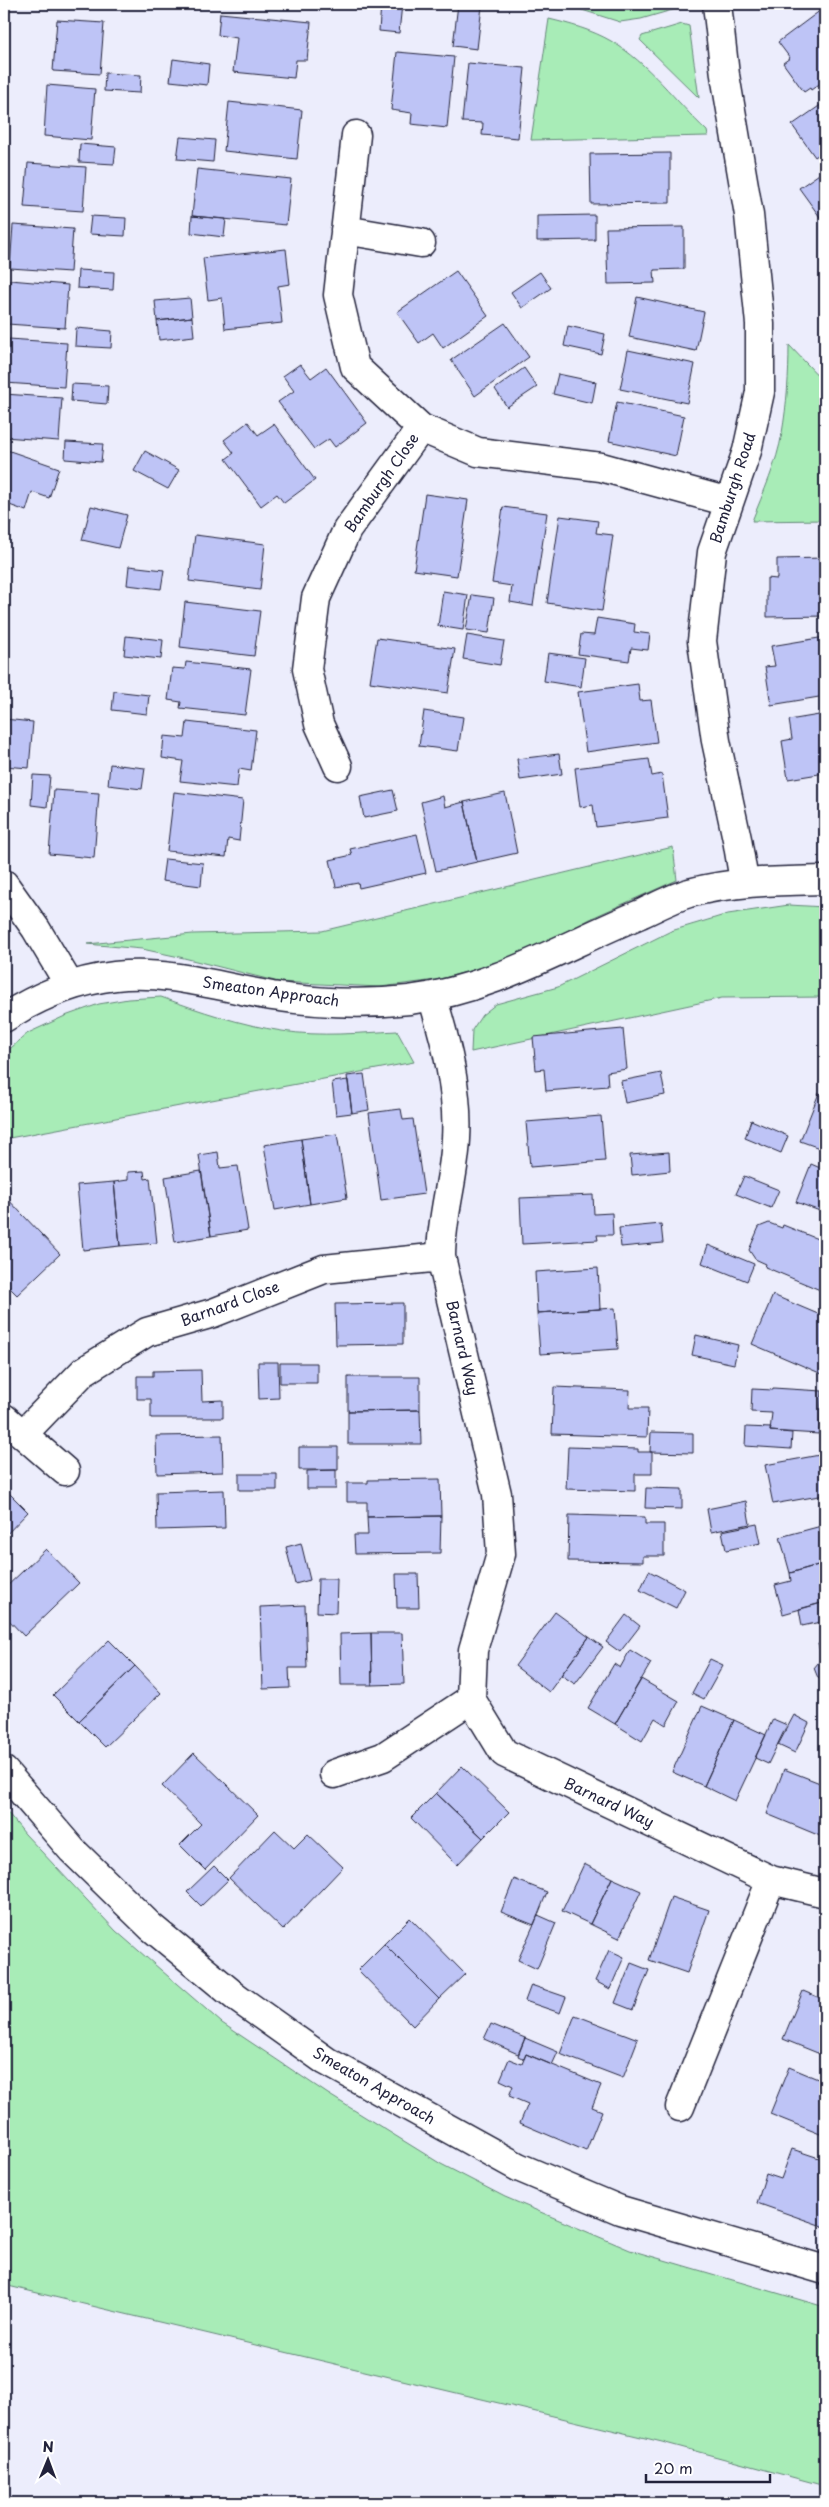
<svg xmlns="http://www.w3.org/2000/svg" width="829" height="2507" font-family="'Playpen Sans',sans-serif">
<style>
.green{fill:#a8ecb7;stroke:#658779}
.building{fill:#bec4f6;stroke:#22223b}
.lines{fill:none;stroke-linecap:round;stroke-linejoin:round}
.minor-casing{stroke:#22223b;stroke-width:31}
.minor{stroke:#fff;stroke-width:28}
.labels{text-anchor:middle;stroke-width:4;stroke-linejoin:round;paint-order:stroke}
.street-label{font-size:15px;fill:#22223b;stroke:#fff}
</style>
<rect width="100%" height="100%" fill="#ecedfc"/>
<filter id="ink" filterUnits="userSpaceOnUse"><feTurbulence type="fractalNoise" baseFrequency=".02" numOctaves="2"/><feDisplacementMap in="SourceGraphic" scale="10" xChannelSelector="R" yChannelSelector="G"/><feConvolveMatrix kernelMatrix="1 2 1 2 8 2 1 2 1" color-interpolation-filters="sRGB"/></filter>
<g filter="url(#ink)">
<!-- green -->
<path class="green" d="M563,4H693L641,19L620,22Z
M549,19C570,24 592,30 611,41C649,63 676,102 707,131L708,136L531,140Z
M682,24L689,26L699,98L640,40L642,36Z
M789,345L825,383V520L752,521C763,493 777,463 782,433C787,404 789,375 789,345Z
M673,847L677,880L594,917L548,941L489,966L436,980L380,987L279,982L184,958L142,949L87,944L193,934L322,931Z
M789,905L825,907V997L722,998L471,1052L472,1030L482,1015L496,1004L558,987L671,931L728,914Z
M161,997C200,1011 241,1025 282,1031C321,1037 359,1033 397,1031L414,1062L4,1139V1054L28,1033L65,1016L99,1004L128,999Z
M4,1808L25,1834L116,1931L222,2023L328,2094L441,2164L505,2197L630,2250L825,2307V2486L662,2442L4,2285Z"/>
<!-- building -->
<path class="building" d="M381,4H402L399,33L379,31Z
M458,4L482,6L477,49L453,46Z
M825,7V80L811,90L810,88L804,92L783,63L790,58L778,42Z
M220,13L311,22L307,60H296L294,78L233,72L237,38L218,35Z
M57,20L104,23L100,74L53,71Z
M397,52L454,57L447,128L411,124L412,113L391,110Z
M173,59L209,64L207,85L170,81Z
M468,63L525,68L518,138L482,135L483,123L462,122Z
M105,73L141,75L140,93L104,91Z
M47,85L95,89L91,140L44,136Z
M229,102L302,110L297,159L224,151Z
M825,102V150L815,157L792,125Z
M180,137L215,140L213,162L177,159Z
M80,144L116,147L114,164L79,162Z
M670,153V203L591,204L590,154Z
M28,163L86,167L83,211L24,207Z
M197,169L291,179L286,225L192,216Z
M825,170V224L799,188Z
M595,215V240L537,241V216Z
M91,216L126,218L125,236L89,234Z
M192,216L226,219L224,237L191,233Z
M13,225L73,229L70,272L10,268Z
M684,227V269L654,270L655,283L608,284L606,228Z
M286,249L290,284L278,286L282,323L225,329L222,298L208,300L203,258Z
M78,270L114,272L113,290L77,288Z
M456,271L488,316L443,348L433,333L419,343L397,312Z
M540,272L551,288L522,308L511,292Z
M10,280L68,285L65,328L7,324Z
M637,297L704,312L696,351L629,337Z
M190,298L192,317L157,321L155,301Z
M192,317L194,336L159,340L157,321Z
M505,323L529,357L475,396L451,360Z
M568,326L605,334L601,354L564,346Z
M76,328L112,331L111,348L75,346Z
M9,339L67,343L64,387L5,383Z
M628,350L695,364L687,403L620,389Z
M300,364L311,378L326,367L367,423L335,447L329,439L314,449L278,402L294,391L283,376Z
M524,368L537,387L507,407L495,389Z
M558,374L596,382L592,403L553,394Z
M72,384L108,386L107,404L71,401Z
M4,394L62,398L59,441L4,437Z
M617,402L684,416L676,456L609,441Z
M248,422L258,435L274,424L315,480L284,503L277,494L261,506L226,459L234,453L224,440Z
M66,442L103,444L101,462L65,459Z
M4,449L59,468L49,498L32,492L26,511L4,503Z
M145,451L179,470L168,489L134,471Z
M425,494L468,500L457,576L414,570Z
M91,506L127,515L118,548L82,540Z
M503,507L547,513L533,606L510,602L512,586L492,583Z
M560,516L598,521L596,533L613,535L602,611L547,603Z
M4,518L11,520L4,553Z
M195,535L265,544L260,590L189,581Z
M825,558V616L767,617V578L777,579V559Z
M129,566L164,570L161,589L127,585Z
M443,591L468,595L463,630L438,626Z
M472,595L494,598L489,633L466,630Z
M185,602L260,611L254,656L180,647Z
M597,618L635,624L634,632L650,634L648,650L631,648L629,661L578,654L581,634L594,635Z
M467,635L504,641L500,665L463,659Z
M126,636L163,640L161,659L124,655Z
M825,637V696L771,705L765,667L775,666L771,646Z
M377,638L455,649L448,693L370,682Z
M548,653L585,658L581,687L544,681Z
M186,662L251,669L245,715L180,708L181,702L168,700L172,668L185,669Z
M638,684L640,701L651,700L657,742L586,752L578,692Z
M114,691L149,695L147,714L112,710Z
M424,711L463,717L458,751L419,746Z
M825,714V773L788,779L782,741L792,739L789,720Z
M4,719L33,722L29,768L4,766Z
M187,722L256,730L251,771L239,769L237,787L180,781L183,761L162,758L164,736L185,738Z
M559,754L562,774L520,780L517,759Z
M649,759L652,776L662,774L668,818L596,827L593,805L580,807L575,768Z
M110,764L145,768L142,789L108,785Z
M33,775L50,776L47,807L31,805Z
M54,790L99,793L94,858L49,854Z
M393,790L398,811L364,818L360,797Z
M174,792L243,800L239,841L228,839L226,857L167,851Z
M505,793L517,853L477,862L464,802Z
M443,796L445,807L464,802L477,862L436,871L421,802Z
M417,834L426,873L359,888L358,883L336,887L330,860L352,855L350,849Z
M165,859L203,863L201,886L162,881Z
M623,1029L627,1069L607,1072L608,1086L546,1091L544,1069L536,1070L533,1037Z
M661,1073L665,1095L625,1103L621,1081Z
M364,1074L369,1110L352,1113L347,1076Z
M348,1080L352,1113L336,1115L332,1082Z
M819,1093L825,1095V1150L800,1141Z
M401,1109L403,1120L413,1119L424,1194L381,1200L369,1113Z
M601,1116L605,1161L530,1167L526,1122Z
M751,1120L788,1136L781,1153L745,1138Z
M337,1134L347,1198L310,1204L301,1139Z
M301,1139L310,1204L275,1210L264,1145Z
M218,1152L220,1168L238,1166L248,1230L211,1236L199,1155Z
M669,1152L670,1171L632,1175L630,1155Z
M811,1164L825,1170V1213L796,1202Z
M144,1171L145,1179L150,1178L157,1243L120,1246L114,1182L128,1180V1172Z
M201,1171L211,1236L175,1242L165,1177Z
M744,1176L779,1190L771,1208L736,1194Z
M114,1182L120,1246L83,1250L77,1185Z
M4,1195L60,1254L17,1295L4,1282Z
M593,1195L594,1214L612,1213L613,1235H597L598,1240L522,1244L520,1198Z
M769,1223L782,1228L783,1225L825,1242V1292L765,1267L766,1264L755,1259L749,1250L759,1227Z
M661,1224L663,1243L621,1247L619,1228Z
M708,1245L754,1264L747,1281L702,1263Z
M598,1268L600,1309L537,1313L535,1272Z
M773,1295L825,1317V1367L822,1374L752,1344Z
M403,1303V1344L336,1345L335,1304Z
M615,1308L618,1349L540,1354L537,1313Z
M696,1335L738,1345L734,1364L692,1355Z
M258,1362H278L279,1398L259,1399Z
M280,1363H317V1383H280Z
M201,1370L202,1401L223,1400V1418H151V1399H137V1376H153V1371Z
M348,1377H420V1410L348,1411Z
M554,1387L630,1390L629,1408H648L647,1437L552,1434Z
M773,1388L822,1391L819,1434L770,1431L772,1413L751,1412L752,1389L773,1390Z
M420,1410L421,1444H348V1411Z
M746,1427L771,1428L770,1431L792,1433L791,1449L745,1446Z
M651,1432L693,1433V1453L650,1452Z
M222,1435L223,1472L157,1474L156,1436Z
M299,1447H338V1470H299Z
M568,1447L638,1449V1452H652V1474H635V1491L566,1489Z
M825,1454V1495L773,1504L765,1465Z
M336,1470V1489H307V1471Z
M239,1474H277V1490H239Z
M440,1479L441,1516L367,1517V1502H347V1483H368V1480Z
M4,1488L28,1512L4,1537Z
M646,1488L682,1489V1509L645,1508Z
M224,1490L225,1528L157,1530L156,1492Z
M746,1501L750,1524L711,1532L707,1509Z
M569,1515L645,1517V1524H664V1556H643V1562L568,1561Z
M441,1516L440,1553L355,1554L354,1535H368L367,1517Z
M757,1524L761,1543L726,1550L722,1531Z
M825,1525V1563L790,1573L780,1537Z
M301,1543L310,1580L295,1584L286,1547Z
M46,1549L79,1583L24,1636L4,1615V1589Z
M825,1563V1602L783,1614L775,1585L791,1581L790,1573Z
M649,1571L685,1590L676,1608L640,1590Z
M396,1574H418L419,1608H397Z
M318,1579H337L336,1613L317,1612Z
M825,1602V1621L802,1626L799,1609Z
M305,1605L307,1668H289L290,1688L263,1689L260,1607Z
M555,1612L589,1637L549,1692L515,1666Z
M626,1615L640,1626L620,1652L606,1642Z
M371,1633L372,1685H341L340,1634Z
M371,1633H402L404,1684L372,1685Z
M589,1637L603,1647L575,1684L561,1675Z
M109,1640L135,1666L79,1721L53,1695Z
M825,1642V1681H824L818,1678L814,1668L822,1658L818,1644Z
M630,1650L651,1663L615,1724L588,1708L614,1664L620,1668Z
M710,1659L723,1665L704,1699L692,1693Z
M135,1666L161,1693L105,1747L79,1721Z
M641,1679L679,1701L666,1725L655,1718L642,1741L615,1724Z
M702,1706L734,1720L704,1786L672,1772Z
M794,1715L809,1723L795,1753L778,1745Z
M773,1719L787,1725L768,1764L755,1758Z
M734,1720L766,1735L735,1801L704,1786Z
M194,1753L258,1815L205,1870L180,1845L201,1824L162,1786Z
M462,1766L509,1812L483,1838L436,1793Z
M784,1769L825,1785V1838L767,1814Z
M436,1793L483,1838L457,1865L411,1818Z
M275,1830L294,1848L308,1834L343,1867L283,1930L229,1878Z
M584,1864L612,1878L590,1924L562,1911Z
M214,1866L228,1880L201,1906L187,1892Z
M612,1878L641,1891L619,1938L590,1924Z
M514,1879L547,1892L534,1925L501,1912Z
M671,1897L709,1910L687,1973L649,1960Z
M538,1915L556,1923L537,1969L518,1960Z
M410,1918L465,1974L439,1999L384,1944Z
M384,1944L439,1999L413,2026L358,1970Z
M609,1950L624,1957L610,1989L595,1981Z
M631,1963L649,1970L633,2010L615,2003Z
M531,1985L566,1997L560,2013L525,2001Z
M803,1991L825,2000V2056L783,2039Z
M575,2015L638,2039L623,2078L560,2054Z
M491,2024L525,2038L518,2054L484,2039Z
M525,2038L558,2052L552,2065L526,2054L524,2059L518,2056Z
M526,2054L601,2085L592,2107L602,2111L586,2151L520,2123L528,2104L509,2096L513,2086L500,2080L509,2059L522,2064Z
M789,2067L825,2082V2136L770,2114Z
M792,2149L825,2160V2227L757,2203L766,2174L781,2179Z"/>
<g class="lines">
<defs>
<path id="minor" d="M717,4L725,75L749,215L760,324V392L747,451L712,552L702,641L716,741L737,839L744,881
M356,135L338,295L355,367L421,428L478,452L601,467L729,502
M345,230L421,243
M338,766L319,724L307,669L316,598L347,530L421,428
M4,884L36,929L70,986
M432,996C446,1042 459,1091 456,1139C454,1180 441,1216 441,1257L497,1494L501,1554L473,1650L471,1699L504,1753L771,1880L825,1893
M4,1018C38,996 74,981 115,976C167,970 221,987 272,996C318,1003 363,1005 409,1000C494,989 561,947 638,915C654,908 672,898 689,893C734,881 779,881 825,880
M4,1418L65,1471
M24,1433L84,1371L147,1332L213,1313L324,1269L441,1257
M4,1771L72,1850L151,1927L236,1997L326,2061L518,2167L620,2210L825,2270
M334,1774L383,1757L471,1699
M680,2107L771,1880"/>
</defs>
<!-- minor casing -->
<use href="#minor" class="minor-casing"/>
<!-- minor -->
<use href="#minor" class="minor"/>
</g>
</g>
<g class="labels">
<!-- street labels -->
<g class="street-label">
<text transform="translate(382 483) rotate(-55)" y="5">Bamburgh Close</text>
<text transform="translate(733 488) rotate(-72)" y="5">Bamburgh Road</text>
<text transform="translate(271 992) rotate(8)" y="5">Smeaton Approach</text>
<text transform="translate(230 1304) rotate(-20)" y="5">Barnard Close</text>
<text transform="translate(462 1348) rotate(77)" y="5">Barnard Way</text>
<text transform="translate(609 1803) rotate(25)" y="5">Barnard Way</text>
<text transform="translate(374 2086) rotate(30)" y="5">Smeaton Approach</text>
</g>
</g>
<!-- margin -->
<rect width="829" height="2507" fill="none" stroke="#fff" stroke-width="20"/>
<rect x="10" y="10" width="809" height="2487" fill="none" stroke="#22223b" stroke-width="2" filter="url(#ink)"/>
<!-- north arrow -->
<g transform="translate(48 2460) rotate(1)" stroke="#ffffff" stroke-width="4" paint-order="stroke">
<path d="M0-4L9 19L0 12L-9 19Z" fill="#22223b"/>
<text y="-8" font-size="14" font-weight="bold" text-anchor="middle" fill="#22223b">N</text>
</g>
<!-- scale -->
<path d="M646 2474v8h124v-8" fill="none" stroke="#22223b" stroke-width="2.5"/>
<text x="654" y="2474" font-size="15" fill="#22223b" stroke="#ffffff" stroke-width="4" paint-order="stroke">20 m</text>
</svg>
